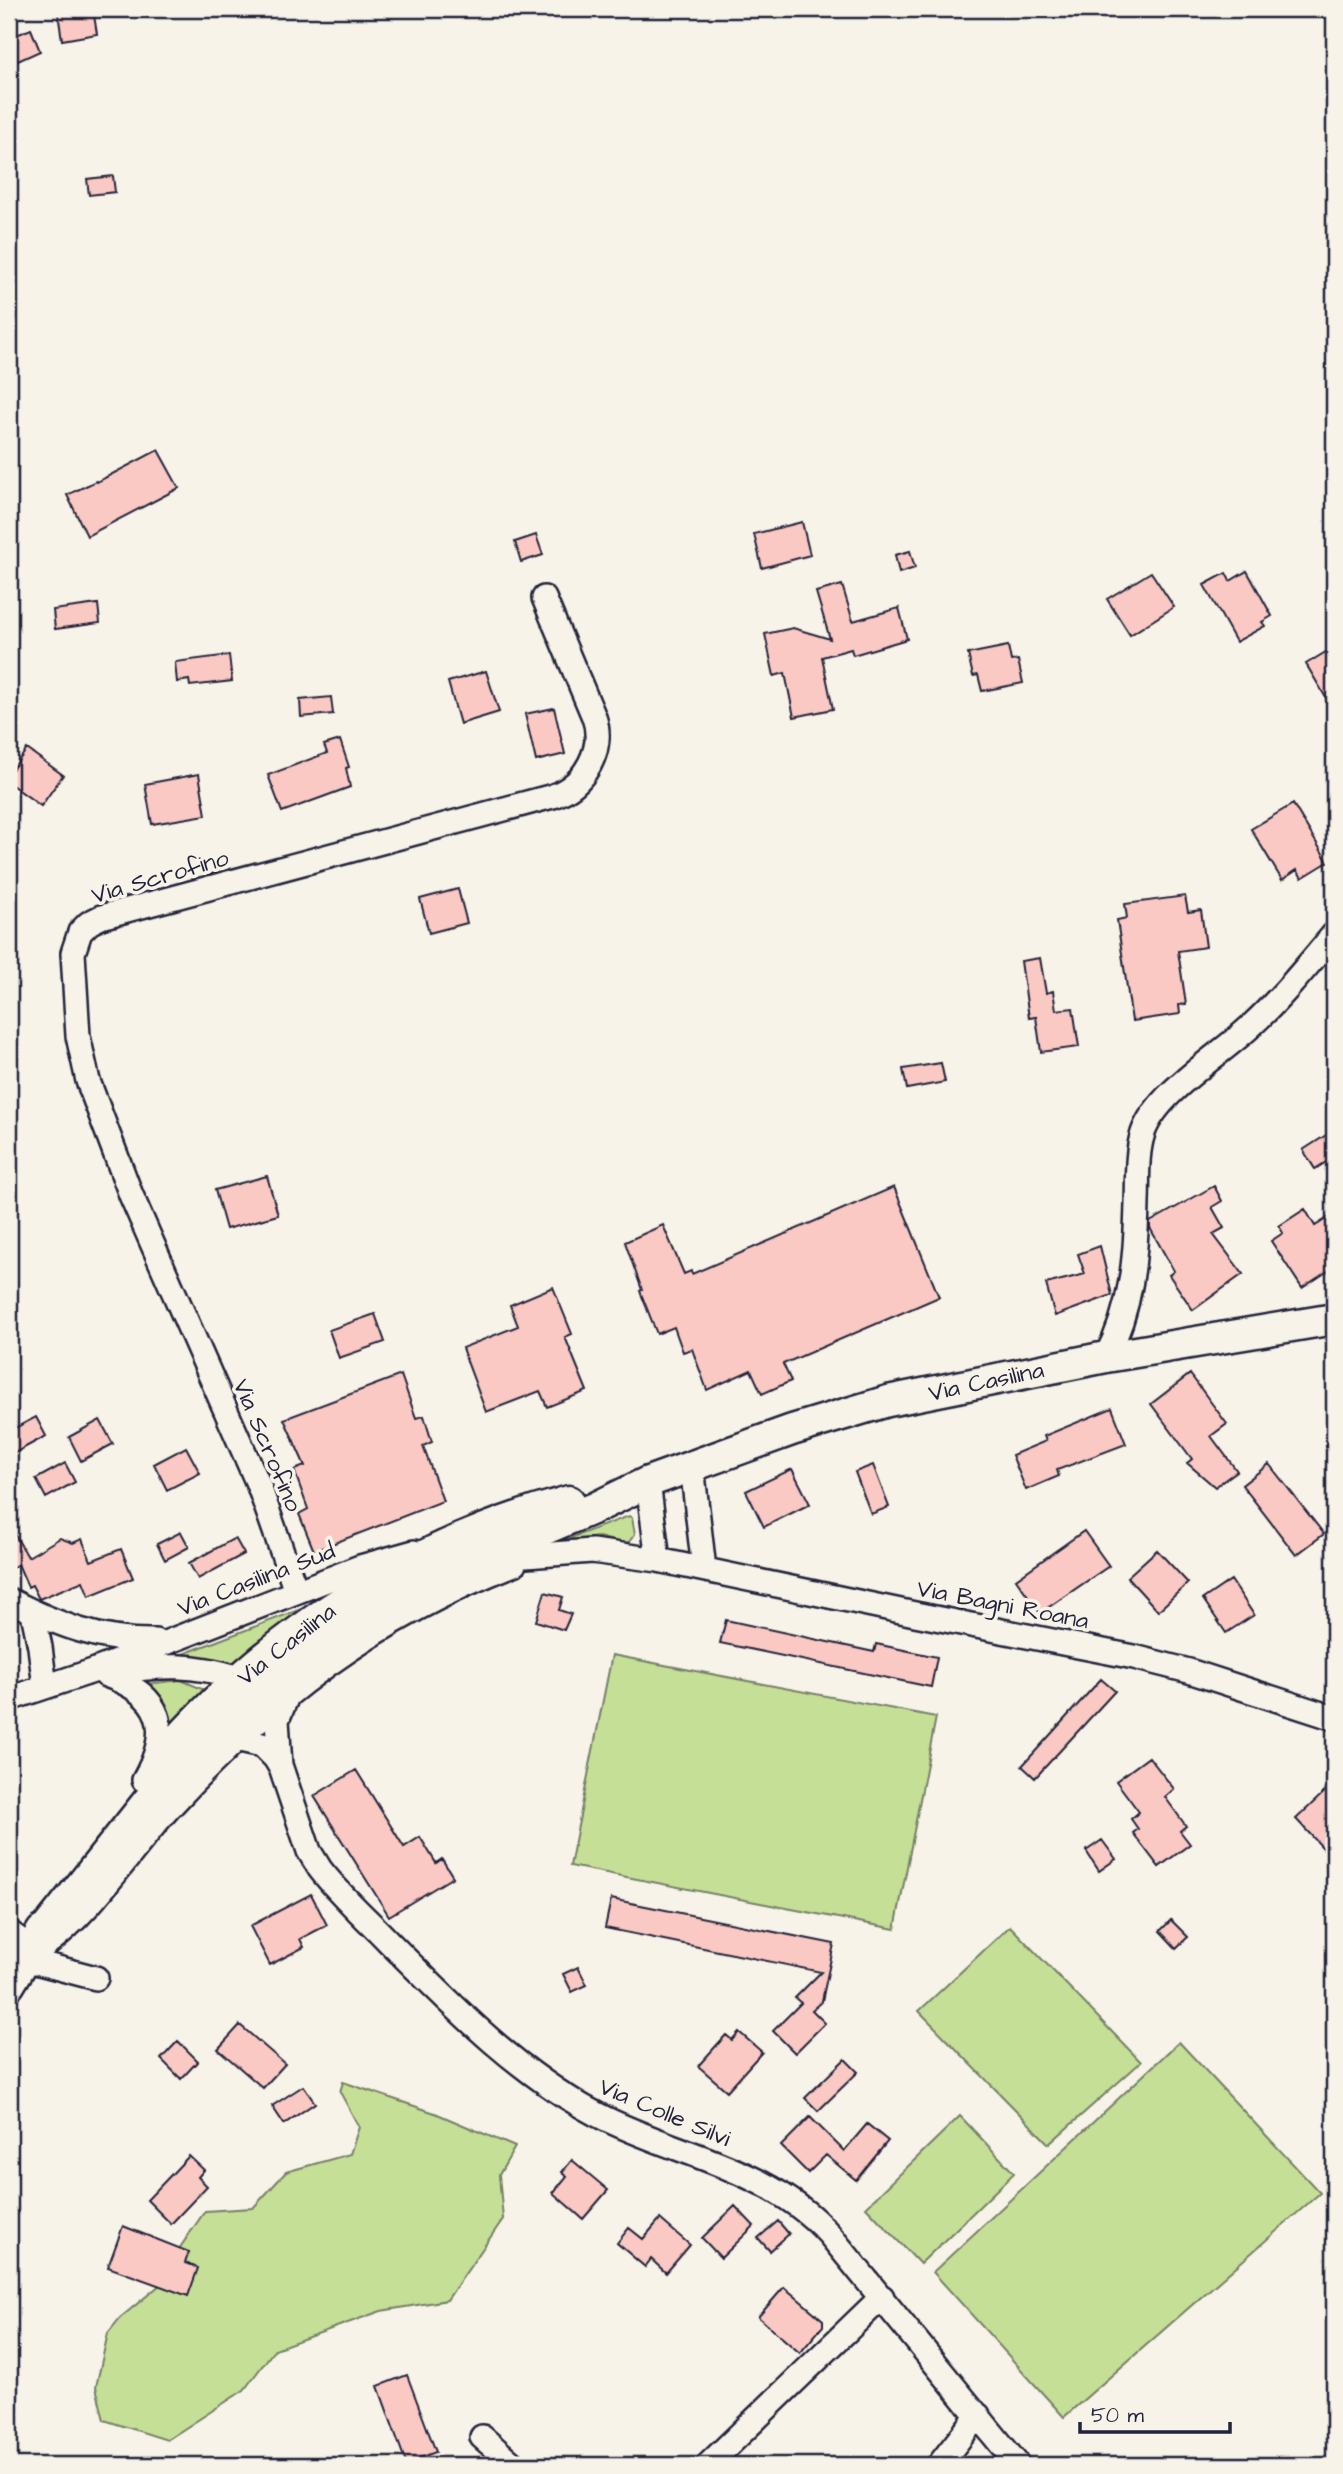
<svg xmlns="http://www.w3.org/2000/svg" width="1343" height="2474" font-family="'Architects Daughter',sans-serif">
<style>
.green{fill:#c5df96;stroke:#748068;stroke-width:2}
.building{fill:#fac9c3;stroke:#22223b;stroke-width:2}
.lines{fill:none;stroke-linecap:round;stroke-linejoin:round}
.minor-casing{stroke:#22223b;stroke-width:28}
.major-casing{stroke:#22223b;stroke-width:35}
.minor{stroke:#f7f3e8;stroke-width:23}
.major{stroke:#f7f3e8;stroke-width:30}
.labels{text-anchor:middle;stroke-width:7;stroke-linejoin:round;paint-order:stroke}
.street-label{font-size:24px;fill:#22223b;stroke:#f7f3e8}
</style>
<rect width="100%" height="100%" fill="#f7f3e8"/>
<filter id="ink" filterUnits="userSpaceOnUse"><feTurbulence type="fractalNoise" baseFrequency=".0143" numOctaves="2"/><feDisplacementMap in="SourceGraphic" scale="14" xChannelSelector="R" yChannelSelector="G"/><feConvolveMatrix kernelMatrix="1 2 1 2 8 2 1 2 1" color-interpolation-filters="sRGB"/></filter>
<g filter="url(#ink)">
<!-- green -->
<path class="green" d="M629,1516L632,1518L635,1534L629,1542L621,1543L599,1537L562,1541Z
M322,1601L236,1664L175,1657Z
M612,1655L936,1717L895,1929L570,1866Z
M181,1680L207,1691L169,1732L146,1684Z
M1010,1926L1141,2062L1049,2144L919,2011Z
M1179,2042L1320,2193L1064,2417L933,2272Z
M343,2082L435,2113L515,2147L499,2175L503,2219L447,2300L381,2311L275,2349L244,2390L167,2440L104,2420L96,2387L108,2333L120,2318L178,2270L179,2249L205,2211L253,2208L286,2172L350,2154L359,2127L340,2092Z
M960,2116L1014,2173L920,2264L866,2207Z"/>
<!-- building -->
<path class="building" d="M83,9H93L97,34L62,40L58,13Z
M31,29L40,51L9,65V38Z
M113,176L115,192L89,195L87,179Z
M158,450L179,488L87,536L67,495L96,481L97,482Z
M802,522L810,555L762,568L754,534Z
M536,535L543,555L521,562L515,542Z
M910,551L915,568L899,573L895,555Z
M1247,571L1272,616L1262,622L1265,626L1236,642L1204,585L1226,573L1230,581Z
M1151,572L1174,607L1130,635L1107,599Z
M842,585L853,621L899,608L907,639L853,655L851,649L822,657L833,709L794,717L785,673L774,676L765,634L793,628L830,639L816,592Z
M98,604L100,623L55,629L53,610Z
M1008,646L1011,661L1018,660L1023,683L982,691L978,675L973,676L968,654Z
M1334,647V711L1306,664Z
M229,655L232,681L190,686L189,680L177,682L175,662Z
M486,671L499,712L460,724L448,682Z
M331,697L333,714L301,717L300,700Z
M554,708L565,754L536,761L525,714Z
M340,740L349,767L346,768L350,787L282,812L268,775L327,753L324,745Z
M27,749L63,775L41,806L9,783V774Z
M199,774L206,815L152,824L145,784Z
M1293,804L1328,862L1302,878L1297,870L1282,880L1251,829Z
M458,889L467,923L429,933L420,899Z
M1185,896L1188,912L1201,910L1206,947L1178,951L1186,1004L1179,1005L1180,1014L1132,1021L1117,920L1127,918L1125,904Z
M1040,958L1046,993L1053,991L1056,1010L1073,1008L1079,1047L1041,1052L1036,1017L1029,1018L1021,961Z
M941,1063L945,1082L907,1089L903,1069Z
M1334,1130V1157L1315,1169L1303,1150Z
M267,1176L278,1215L226,1229L215,1190Z
M1214,1186L1222,1201L1212,1207L1224,1228L1213,1234L1243,1274L1193,1310L1169,1275L1174,1271L1150,1228V1222Z
M894,1187L939,1297L783,1364L791,1381L762,1394L751,1370L707,1390L692,1349L683,1352L674,1327L657,1334L640,1291L642,1290L625,1242L663,1225L684,1274L691,1271L692,1274Z
M1305,1209L1315,1226L1334,1214V1267L1302,1288L1271,1241L1283,1233L1279,1226Z
M1100,1246L1112,1295L1055,1316L1046,1284L1085,1274L1078,1254Z
M553,1287L572,1334L565,1337L587,1391L547,1407L540,1391L486,1412L462,1348L518,1326L510,1305Z
M375,1314L385,1342L339,1358L329,1330Z
M1190,1374L1227,1424L1211,1436L1237,1471L1215,1487L1187,1463L1192,1459L1151,1404Z
M401,1375L416,1418L424,1416L432,1442L423,1446L443,1501L314,1551L299,1514L308,1509L294,1470L305,1466L284,1419Z
M1112,1408L1126,1444L1057,1470L1059,1476L1026,1490L1012,1455L1046,1441L1044,1436Z
M36,1417L46,1436L9,1456V1431Z
M100,1420L113,1444L81,1461L69,1437Z
M186,1447L200,1473L167,1490L154,1464Z
M65,1463L75,1482L46,1498L36,1479Z
M1269,1464L1324,1534L1296,1555L1242,1485Z
M873,1465L889,1507L871,1514L855,1472Z
M792,1469L810,1504L764,1527L746,1491Z
M9,1525L28,1557L60,1538L73,1543L82,1539L91,1561L121,1549L133,1578L89,1596L83,1581L39,1599L32,1585L28,1587L18,1564L9,1570Z
M1084,1531L1109,1566L1040,1613L1016,1579Z
M181,1532L189,1547L165,1560L157,1544Z
M235,1538L244,1554L198,1579L189,1563Z
M1157,1550L1188,1583L1158,1611L1127,1577Z
M1231,1580L1254,1615L1226,1633L1203,1599Z
M545,1592L563,1597L559,1610L571,1614L564,1630L536,1621Z
M726,1620L874,1652L876,1644L937,1657L931,1687L720,1643Z
M1101,1679L1115,1691L1035,1778L1022,1766Z
M1149,1757L1174,1789L1165,1797L1186,1826L1180,1831L1190,1844L1159,1867L1133,1833L1138,1829L1131,1819L1139,1812L1116,1781Z
M356,1770L404,1847L420,1837L436,1863L442,1859L453,1877L389,1916L314,1796Z
M1334,1783V1860L1296,1819Z
M1102,1840L1116,1859L1099,1871L1086,1851Z
M311,1894L327,1925L300,1939L304,1947L270,1965L250,1926Z
M611,1899L834,1944L822,2001L812,2010L825,2023L795,2053L773,2031L801,2003L795,1998L821,1972L605,1928Z
M1171,1920L1188,1937L1176,1948L1160,1931Z
M578,1967L587,1985L572,1992L563,1974Z
M240,2025L285,2064L263,2088L218,2049Z
M739,2032L762,2052L727,2091L698,2066L726,2035L732,2040Z
M178,2041L198,2061L181,2079L161,2059Z
M845,2059L858,2072L818,2111L805,2098Z
M303,2086L315,2103L284,2124L272,2106Z
M810,2117L844,2151L867,2124L888,2141L856,2180L826,2155L808,2173L781,2146Z
M189,2156L204,2170L198,2177L207,2186L171,2224L147,2200Z
M572,2160L608,2190L583,2219L553,2193L567,2176L562,2172Z
M735,2206L754,2226L721,2258L702,2238Z
M660,2219L690,2245L666,2273L651,2259L645,2267L617,2243L629,2228L643,2239Z
M778,2221L789,2234L770,2251L758,2238Z
M123,2226L189,2252L185,2263L198,2268L188,2296L108,2267Z
M784,2287L823,2320V2326L800,2353L758,2317Z
M407,2375L436,2452L406,2463L378,2386Z"/>
<g class="lines">
<defs>
<path id="minor" d="M1106,1357C1132,1308 1136,1256 1137,1202C1138,1180 1136,1154 1143,1133C1157,1092 1221,1055 1252,1025C1282,997 1308,965 1334,934
M692,1466L704,1569
M648,1482L658,1560
M486,1559L592,1551L658,1560L915,1614L1134,1657L1189,1671L1334,1718
M296,1591L259,1486L131,1195L88,1081L78,1036L73,953L80,932L89,923L101,917L553,796C585,785 605,749 594,717L544,598
M9,1600C56,1624 101,1642 155,1641
M33,1613L40,1647L45,1687
M113,1672C163,1665 191,1663 240,1678L254,1671
M106,1675C162,1695 173,1728 144,1780
M9,1699L93,1671L360,1567L414,1552
M236,1739L262,1745L275,1758L281,1768L309,1851L320,1869C340,1895 366,1918 389,1942C452,2005 516,2072 596,2114C674,2155 768,2166 829,2234L1018,2465
M280,1765L277,1720L288,1694
M9,1932L31,1948
M44,1946C94,1910 128,1853 169,1808C270,1698 375,1618 514,1564
M24,1959L96,1978
M482,2437L514,2465
M708,2465L882,2297
M939,2465L978,2415"/>
<path id="major" d="M162,1758C270,1632 410,1545 569,1501
M31,1948L148,1801L229,1719L282,1672L341,1629L385,1601L436,1575L597,1507L648,1482L792,1430L888,1401L1106,1357L1334,1319
M9,1985L42,1931"/>
</defs>
<!-- minor casing -->
<use href="#minor" class="minor-casing"/>
<!-- major casing -->
<use href="#major" class="major-casing"/>
<!-- minor -->
<use href="#minor" class="minor"/>
<!-- major -->
<use href="#major" class="major"/>
</g>
</g>
<g class="labels">
<!-- street labels -->
<g class="street-label">
<text transform="translate(160 876) rotate(-16)" y="8">Via Scrofino</text>
<text transform="translate(986 1381) rotate(-12)" y="8">Via Casilina</text>
<text transform="translate(268 1445) rotate(67)" y="8">Via Scrofino</text>
<text transform="translate(256 1579) rotate(-21)" y="8">Via Casilina Sud</text>
<text transform="translate(1003 1604) rotate(11)" y="8">Via Bagni Roana</text>
<text transform="translate(286 1644) rotate(-38)" y="8">Via Casilina</text>
<text transform="translate(665 2112) rotate(23)" y="8">Via Colle Silvi</text>
</g>
</g>
<!-- margin -->
<rect width="1343" height="2474" fill="none" stroke="#f7f3e8" stroke-width="35"/>
<rect x="18" y="18" width="1308" height="2439" fill="none" stroke="#22223b" stroke-width="2.5" filter="url(#ink)"/>
<!-- scale -->
<path d="M1080 2422v10h150v-10" fill="none" stroke="#22223b" stroke-width="3.5"/>
<text x="1091" y="2422" font-size="21" fill="#22223b" stroke="#f7f3e8" stroke-width="5" paint-order="stroke">50 m</text>
</svg>
